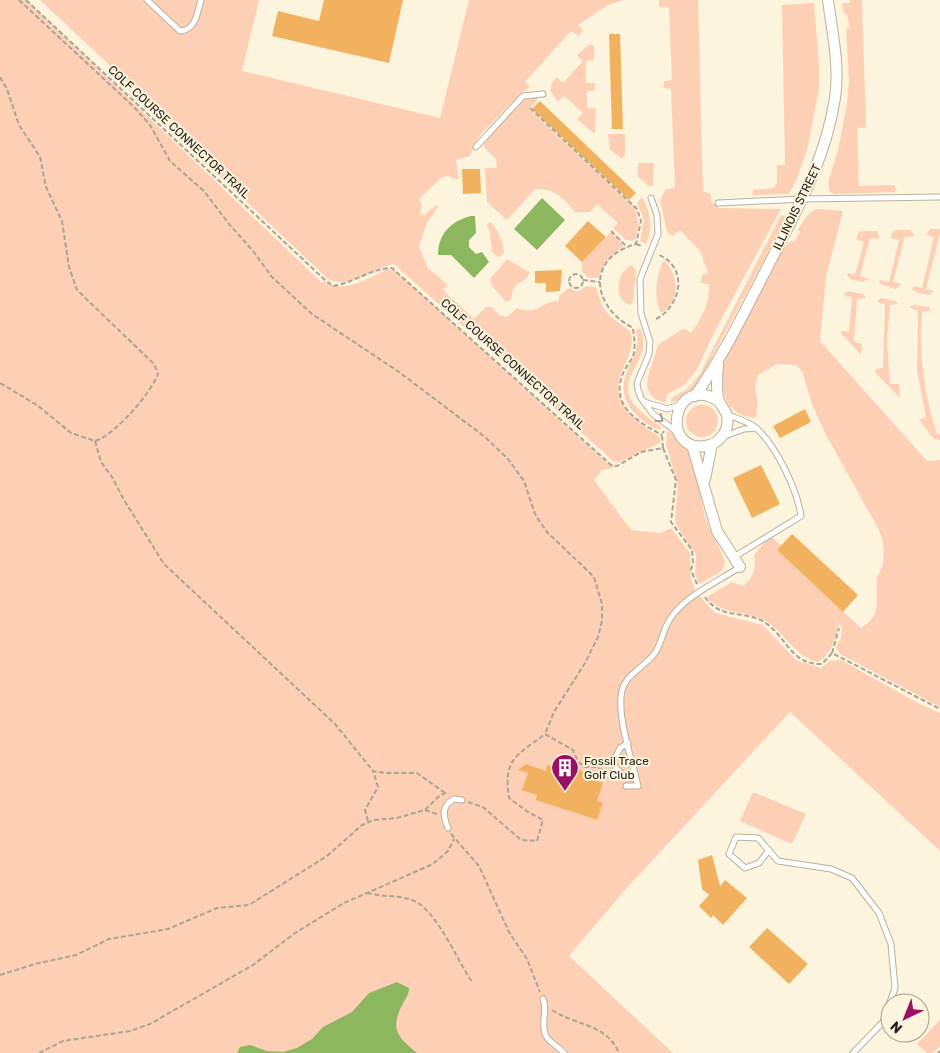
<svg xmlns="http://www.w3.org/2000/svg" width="940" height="1053" font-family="Rubik,sans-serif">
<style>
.green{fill:#fdd0b6}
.water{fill:#8cb75f}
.building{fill:#f2b15e}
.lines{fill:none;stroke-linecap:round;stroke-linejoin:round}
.lane-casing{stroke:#b9b19b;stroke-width:7}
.street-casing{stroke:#b9b19b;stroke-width:12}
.path{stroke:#aaa493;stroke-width:2;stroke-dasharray:5 2.5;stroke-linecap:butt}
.lane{stroke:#fff;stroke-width:5}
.street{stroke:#fff;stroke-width:10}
.oneway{stroke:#9e9c99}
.labels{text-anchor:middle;stroke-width:4;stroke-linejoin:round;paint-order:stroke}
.street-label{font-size:12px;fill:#27241c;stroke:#fcf4dd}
.poi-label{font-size:12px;fill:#27241c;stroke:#fcf4dd;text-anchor:start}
</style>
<rect width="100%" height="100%" fill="#fcf4dd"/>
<!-- green -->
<path class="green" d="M0,0H26L322,283L323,281C343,295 368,278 388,269L394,270L606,462L617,467L602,470L594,480L631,530L660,533L671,528L690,553L691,578L695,591L715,613L763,625L796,660L821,668L829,661L841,660L918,703L940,713V851L790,712L624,891L569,956L673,1053H0Z
M40,0H259L242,71L440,118L469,0H624L608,5L578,25L583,30L579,36L571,31L525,82L530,87L520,94L479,136L470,156L456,160L459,179H455L448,176L441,178L419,199L422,205L420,214L424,215L437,205L438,207L427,223L419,246L428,268L448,285L443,290L474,319L486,307H492L499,315L507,317L517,308C539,316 537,303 558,301L560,295L569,288L577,292L587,286L596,287L602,306L611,317L631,332C634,349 628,358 621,373C609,404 638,423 660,437V443L620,462L613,461L394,264C375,267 347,290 328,279L178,137L182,133Z
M659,0H698L703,191L711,194V201L719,208L781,209L716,329L696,371L684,385L668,394L665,403L655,399L650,393L647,387L648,376L658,345L684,328L691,333C702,318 710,303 709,284L701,283L702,275L708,273L700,251L680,230L673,236L667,232L660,200L665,190L675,187L671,89L664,88V81L672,80L669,7H659Z
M850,0H862L866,127L857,128L859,186L894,185L897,190L894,192L834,194L830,192L828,183L838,150L847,104L849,80L846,29L850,28L847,14H844L842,3H850Z
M814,3L819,64V89L807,150L796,181L789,194L752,195L753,190L774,188L777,183V165H785L782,5Z
M590,44L594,46V60L586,61V83H595V91H587V108H596L595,134L577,119L583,113L564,96L558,102L550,90L552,83L557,77L563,83L583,61L577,55Z
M536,96L538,99L529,109L635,208L639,226L634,241L626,240L613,228L618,223L597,204L590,212H575C564,198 554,188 535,189L507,220L487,202L485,168H497L496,159L484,147V141L521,102L526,98Z
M608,134H625V155L622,159L610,150Z
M638,163H654L653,186H649L638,177Z
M642,197C651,212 653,228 646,244L640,241L644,219L637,203Z
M820,209L843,211L826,277L820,341L927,461L940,460V707L840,654L836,647L841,637L842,626L838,625C838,637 828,658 818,662C792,656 785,631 764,620C745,610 722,616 707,597L732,582L743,586C754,578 756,568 754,555L770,536L781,545L777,550L861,628C884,613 874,602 877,580C877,576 880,572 881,569C886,555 884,543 879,530L825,433L812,404L802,371L796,365L777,364L758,375L755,388L758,403L756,418C725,416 717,388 724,362L783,250L790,241L794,242L800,232L798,230C804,221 808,210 820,209Z
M781,215L785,216L783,224L711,359C704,375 693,399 671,402V398L687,389L700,374Z
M490,222C497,226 504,245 504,253L498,257L492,252L490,233L487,225Z
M930,229H940V233L926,289L934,291L929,295L916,292L912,289L914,286L922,288L934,237L926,235Z
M896,230H910L914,235L913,237L905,236L893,282L901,284L896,289L882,285L879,282L880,280L889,282L899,240L891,238L892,232Z
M864,231H877L879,237L878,239L870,238L860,276L869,279L863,282L850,279L847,275L848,273L855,275L864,242L856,239L859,232Z
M611,232L623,244L622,247L606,262L598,278H588L582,271V262Z
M507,259L530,273C521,287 514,278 511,300L506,302L493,287L490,279Z
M664,260C679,275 681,302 661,313C653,298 656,275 664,260Z
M631,265L636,270L633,302L630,305C612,299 617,272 631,265Z
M847,291L863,294L866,298L857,299L854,342L862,344L861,355L841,333V331L849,332L852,297L843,295Z
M881,298L895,301L898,304L890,305L887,341L890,384H899L900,398L875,372L876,369L883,368L885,304L877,302Z
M914,305L929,307L931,311L922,312C919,354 924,395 937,434H940V440L934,439L919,420L926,417L917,371L918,311L909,307Z
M640,328C659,369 589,382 662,427L660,430C637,421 616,400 626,374C632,358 641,348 636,330Z
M686 421a16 16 0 1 1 32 0a16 16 0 1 1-32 0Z
M667,431C697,438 698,495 706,519C711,534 720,547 725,562L722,571L699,584L695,574L696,555L675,523L678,485L666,444Z
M753,792L806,814L792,844L740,821Z
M940,1020V1046L933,1053H927L917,1044Z"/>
<!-- water -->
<path class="water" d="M542,198L565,220L537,250L514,229Z
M471,216H475L476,233L469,240V247L476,254L482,252L489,262L474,278L451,255H438C438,234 451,221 471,216Z
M397,982L409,988C409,994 406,998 403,1003C390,1029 396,1036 417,1053H237L240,1047L250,1045L267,1051L283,1052L297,1048L312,1039L323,1027L352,1012L369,993Z"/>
<!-- building -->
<path class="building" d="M324,0H403L389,63L272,36L278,11L319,21Z
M609,34H620L623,129H612Z
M540,101L636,193L629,200L532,109Z
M462,169H480L481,193L463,194Z
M588,221L606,237L582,262L565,246Z
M562,270L560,291L546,292V283H535V271Z
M805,409L811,422L780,438L773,426Z
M761,465L780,504L752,518L733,478Z
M792,534L858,595L843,612L777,550Z
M526,764L546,771L547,765L573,773L575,765L584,773L583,776L603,783L597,801L603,803L597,820L536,800L537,795L522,790L528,773L518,770Z
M712,855L720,886L725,880L747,898L723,925L713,915L711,918L699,906L709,895L702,889L698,860Z
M767,928L808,964L789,984L749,947Z"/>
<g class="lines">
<defs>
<path id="lane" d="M147,0L180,31C196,30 197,13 201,0
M476,147L523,96L543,94
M651,198L657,215L658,234L640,279L641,313L650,342L649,354L637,383L638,390L641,398L653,414L677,432
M718,203L802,199L940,197
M644,402L667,409L680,405
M726,414C735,418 747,421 755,427C776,445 797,489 801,516L734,557
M725,436L744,429L756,428
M628,743L620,748L613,762L615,767L626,778H636
M626,786H638C632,760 619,724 621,697C622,675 643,669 655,653C662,643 663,629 670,619C685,596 717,582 740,567
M448,828C443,816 441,806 454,799L462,800
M769,850L759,863L745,868L729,854L736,837L758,838L778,861L831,869L852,878L879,913L891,944L895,988L883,1022L853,1053
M543,999C548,1010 540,1024 546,1036C551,1044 558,1046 564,1053"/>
<path id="street" d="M718,364C717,376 716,387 718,399C720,405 725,409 727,415C730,430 720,444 705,446C660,453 672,372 719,401
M695,396C723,356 744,313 766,270C795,213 825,163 835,98C840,67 832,31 828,0
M692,445L717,531L740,567
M705,479L712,444"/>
</defs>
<!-- lane casing -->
<use href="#lane" class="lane-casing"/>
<!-- street casing -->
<use href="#street" class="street-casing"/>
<!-- path -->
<path class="path" d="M19,0L134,107L150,125L170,161L204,191L229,224L253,251L272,277L312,314L399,372L485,437L508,459L524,481L535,514L540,522L547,532L594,577L602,604V621L598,637L585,663L554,712L545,734L573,750L578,762L585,767H597L615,779
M26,0L325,280L333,286C353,283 372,268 392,268L611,465L617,466L641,452L663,448L676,480L671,522L692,550L693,563L691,570L697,584
M0,77L7,89L19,125L40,157L46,187L62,221L69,267L77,290L154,364L158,374C151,393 115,435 95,441L71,433L37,405L0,383
M530,108L637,209L641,221L636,244C586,258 591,306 633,328C634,337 636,347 633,356C630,363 624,369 622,376C611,407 640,423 662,435
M611,231L627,247
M636,244L642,246
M569 281a7 7 0 1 1 14 0a7 7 0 1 1-14 0Z
M583,280L600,282
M656,319C681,306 689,268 659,255
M95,441L101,462L112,477L124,500L164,564L335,724L373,771L386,773H417L445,793
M663,448L662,435L664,431
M705,597C722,621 743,609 764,622C787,636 790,665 822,664L832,653L940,709
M832,653L839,628
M468,802L483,807L521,840L537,841L543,820L528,812L509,798C503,759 516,756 545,734
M425,810L437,814
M368,821L365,810L378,787L373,771
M451,834L479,866L509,932L527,959L540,992
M367,893C381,897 398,895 412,900C437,909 458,963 473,983
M0,975L35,964L76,955L109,939L168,929L217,908L249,905L327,856L362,825L374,820L397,818L425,810L438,797L445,793L447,794
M552,1010C576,1026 606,1023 619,1053
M39,1053L63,1041L130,1031L150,1024L253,965L295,933L344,903L433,864L448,851L454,839
M938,1053L940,1051"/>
<!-- lane -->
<use href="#lane" class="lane"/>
<!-- street -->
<use href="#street" class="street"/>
</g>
<!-- one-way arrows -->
<defs><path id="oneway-chevron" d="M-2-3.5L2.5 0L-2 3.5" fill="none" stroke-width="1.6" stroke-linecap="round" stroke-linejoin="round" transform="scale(1.25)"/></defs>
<use class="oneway" href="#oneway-chevron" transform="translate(660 419) rotate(36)"/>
<!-- icons -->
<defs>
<symbol id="building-pin" viewBox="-11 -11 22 30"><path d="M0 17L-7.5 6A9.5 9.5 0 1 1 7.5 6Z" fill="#9a1163" stroke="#fcf4dd"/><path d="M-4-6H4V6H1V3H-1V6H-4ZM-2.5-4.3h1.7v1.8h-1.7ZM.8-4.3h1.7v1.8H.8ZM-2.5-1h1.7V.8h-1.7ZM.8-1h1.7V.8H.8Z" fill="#fff"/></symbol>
</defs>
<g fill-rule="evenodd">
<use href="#building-pin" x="549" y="752" width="32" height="43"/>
</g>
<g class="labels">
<!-- street labels -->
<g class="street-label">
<text transform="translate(179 132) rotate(43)" y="4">COLF COURSE CONNECTOR TRAIL</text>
<text transform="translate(797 207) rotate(-64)" y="4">ILLINOIS STREET</text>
<text transform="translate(513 364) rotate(42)" y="4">COLF COURSE CONNECTOR TRAIL</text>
</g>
<!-- poi labels -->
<g class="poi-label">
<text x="584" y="765">Fossil Trace<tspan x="584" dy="14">Golf Club</tspan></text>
</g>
</g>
<!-- north arrow -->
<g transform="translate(905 1018) rotate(223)"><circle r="24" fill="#fcf4dd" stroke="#a7a190"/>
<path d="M0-4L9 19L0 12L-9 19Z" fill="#9a1163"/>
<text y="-8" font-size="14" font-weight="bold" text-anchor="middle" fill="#27241c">N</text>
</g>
</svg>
